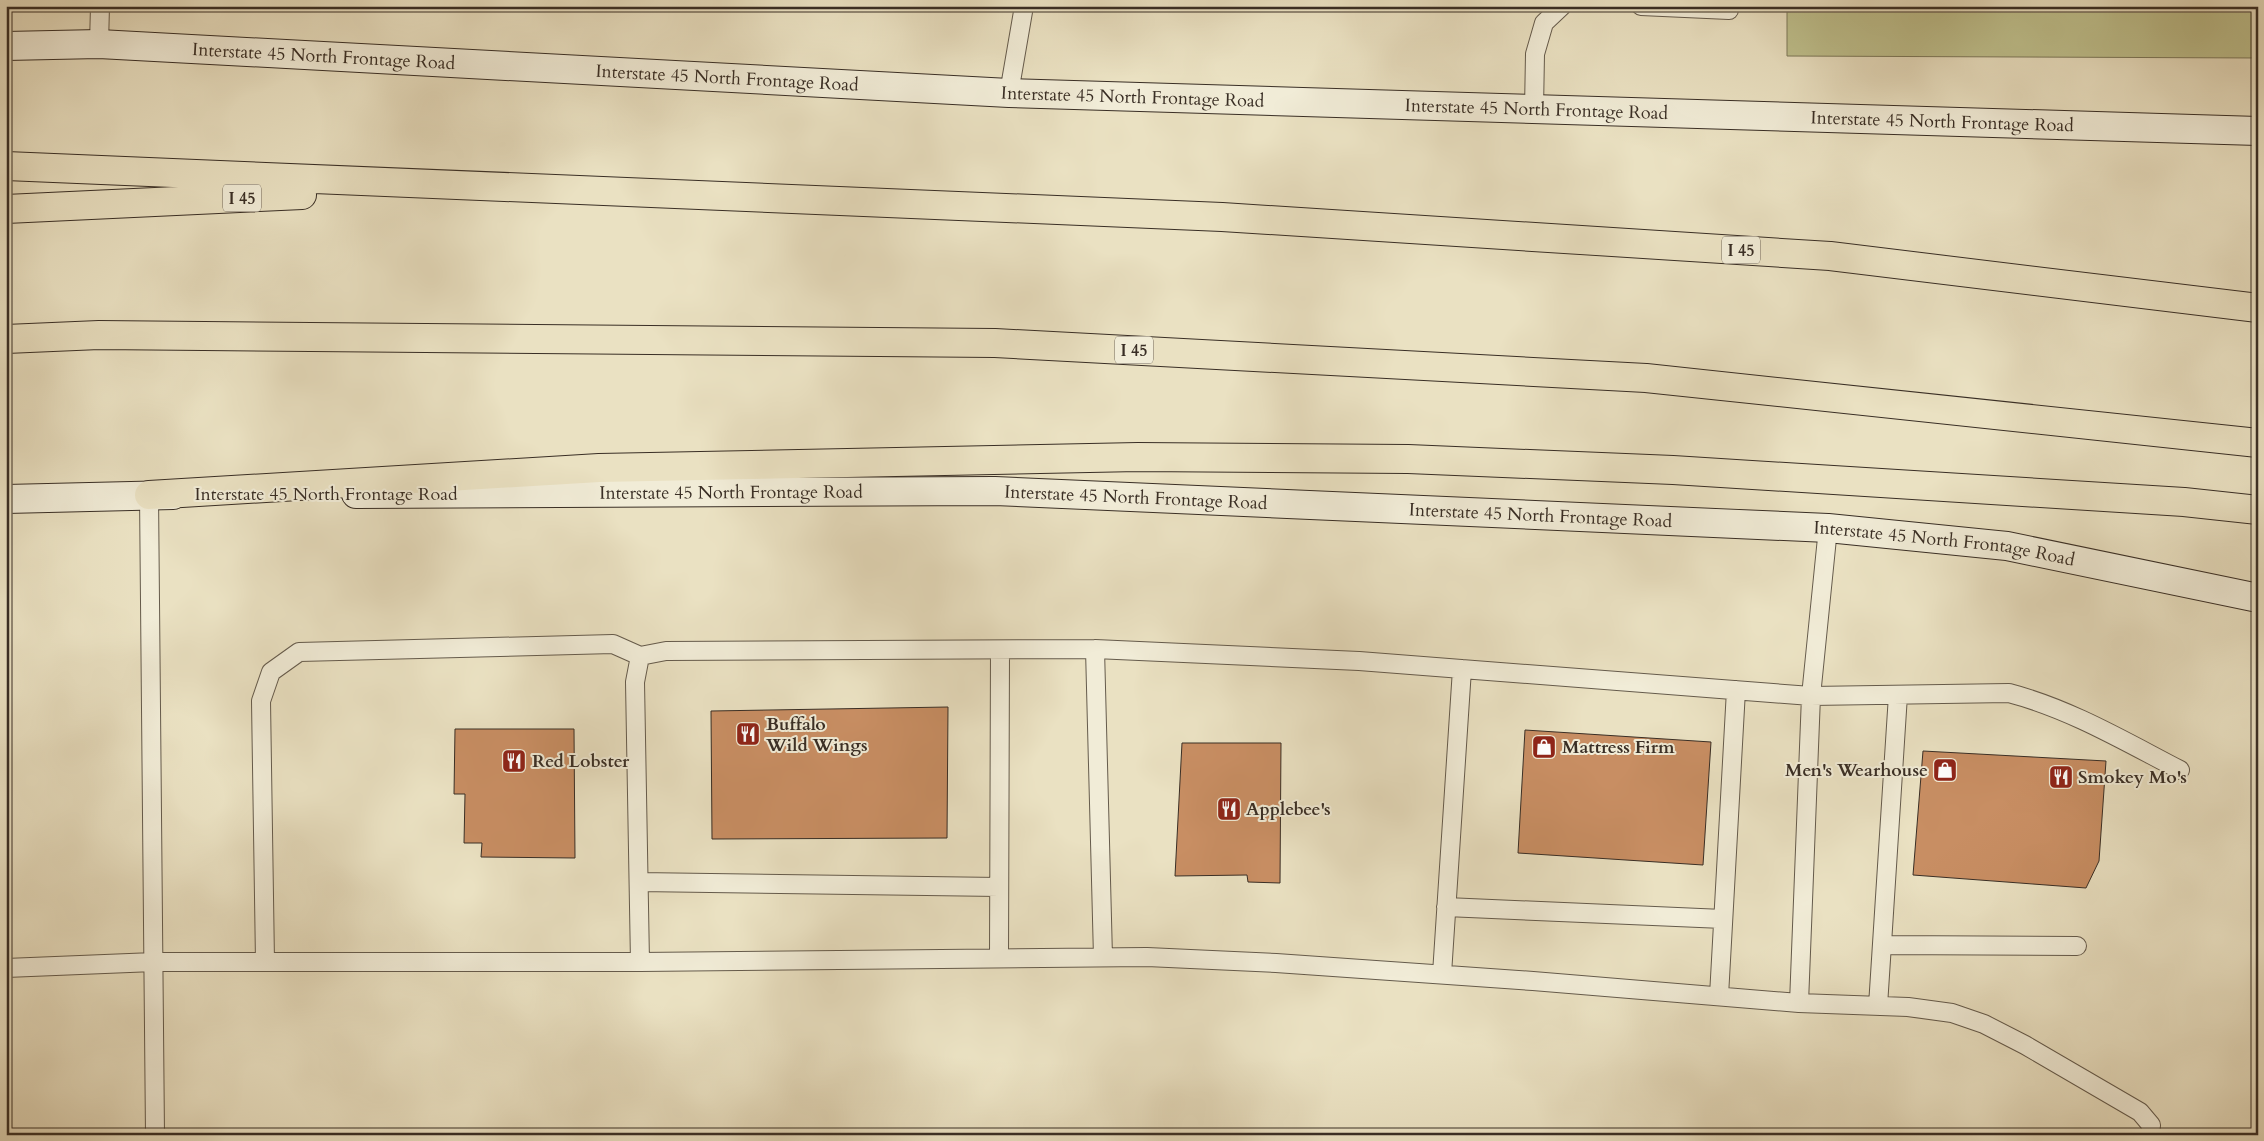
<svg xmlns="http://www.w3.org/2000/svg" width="2264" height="1141" font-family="Cardo,serif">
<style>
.green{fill:#bfc18e;stroke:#7c785a}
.building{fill:#c88e63;stroke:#392e25}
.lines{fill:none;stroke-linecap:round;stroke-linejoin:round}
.service-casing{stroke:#655b4c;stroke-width:20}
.secondary-casing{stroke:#392e25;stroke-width:30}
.motorway-casing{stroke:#392e25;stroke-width:30}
.service{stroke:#f1ecd7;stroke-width:18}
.secondary{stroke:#f1ecd7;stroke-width:28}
.motorway{stroke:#eae1c2;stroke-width:28}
.labels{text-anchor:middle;stroke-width:4;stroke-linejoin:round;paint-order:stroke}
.shield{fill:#f1ecd7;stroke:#70675a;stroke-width:1}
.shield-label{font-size:16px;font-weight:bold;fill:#392e25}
.street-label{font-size:18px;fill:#392e25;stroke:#f1ecd7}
.poi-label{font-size:18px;font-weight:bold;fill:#392e25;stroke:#f1ecd7;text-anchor:start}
</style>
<rect width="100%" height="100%" fill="#eae1c2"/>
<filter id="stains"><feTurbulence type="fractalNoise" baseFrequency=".004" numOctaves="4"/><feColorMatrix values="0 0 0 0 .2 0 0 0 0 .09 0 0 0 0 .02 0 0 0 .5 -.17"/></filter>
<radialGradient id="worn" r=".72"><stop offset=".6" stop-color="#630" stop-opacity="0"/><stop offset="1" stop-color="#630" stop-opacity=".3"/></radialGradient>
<!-- green -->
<path class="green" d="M1787,6H2258V58L1787,56Z"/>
<!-- building -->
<path class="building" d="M948,707L947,838L712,839L711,711Z
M455,729H574L575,858L481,857L482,843H464L465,794H454Z
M1525,730L1711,742L1703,865L1518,853Z
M1182,743H1281L1280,883L1248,882L1247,875L1175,876Z
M1923,751L2106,761L2099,861L2086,888L1913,875Z"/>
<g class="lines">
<defs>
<path id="service" d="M1641,6L1729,10
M99,44L100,6
M1009,93L1024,6
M1534,109L1535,54L1544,23L1562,6
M149,495L155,1135
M1095,649L1103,957
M639,882L999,887
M1446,907L1723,919
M1882,945L2077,946
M999,958L1000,650
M265,962L261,701L271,672L299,652L613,644L640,656
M640,962L635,682L640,656L666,651L1095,649L1359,661L1811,696L2009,693C2070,709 2124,741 2180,770
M6,968L154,962H640L1147,957L1276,963L1533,981L1799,1003L1908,1007L1952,1013L1984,1024L2025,1045L2140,1112L2151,1125L2150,1135
M1442,974L1462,669
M1719,996L1736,690
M1799,1003L1811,696L1828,528
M1878,1006L1898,695"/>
<g id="secondary">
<path id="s1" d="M6,46L99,44L1009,93L2258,131"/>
<path id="s2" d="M356,494L995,491L1828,528L2007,546L2258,598"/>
<path d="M6,499L173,495"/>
</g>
<path id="motorway" d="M6,166L1222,217L1830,256L2258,308
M6,209L302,195
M6,339L99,335L995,343L1646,378L2258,443
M149,495L599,468L1138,457L1408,459L1673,470L2184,502L2258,510"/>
</defs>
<!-- service casing -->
<use href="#service" class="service-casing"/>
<!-- secondary casing -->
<use href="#secondary" class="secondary-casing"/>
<!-- motorway casing -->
<use href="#motorway" class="motorway-casing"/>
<!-- service -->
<use href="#service" class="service"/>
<!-- secondary -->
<use href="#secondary" class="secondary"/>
<!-- motorway -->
<use href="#motorway" class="motorway"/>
</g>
<!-- icons -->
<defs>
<symbol id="restaurant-square" viewBox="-11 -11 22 22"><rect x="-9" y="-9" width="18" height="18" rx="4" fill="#8f2418" stroke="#f1ecd7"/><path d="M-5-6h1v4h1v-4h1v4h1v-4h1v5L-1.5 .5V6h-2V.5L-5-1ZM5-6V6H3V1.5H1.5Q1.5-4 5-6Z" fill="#fff"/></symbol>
<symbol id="shop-square" viewBox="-11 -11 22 22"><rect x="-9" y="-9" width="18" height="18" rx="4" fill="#8f2418" stroke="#f1ecd7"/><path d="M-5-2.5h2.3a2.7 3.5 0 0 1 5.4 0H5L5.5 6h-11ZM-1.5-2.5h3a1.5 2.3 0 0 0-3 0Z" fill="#fff"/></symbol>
</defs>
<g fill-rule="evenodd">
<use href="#restaurant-square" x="734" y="720" width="28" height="28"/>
<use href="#shop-square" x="1530" y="733" width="28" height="28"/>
<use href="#restaurant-square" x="500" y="747" width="28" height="28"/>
<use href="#shop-square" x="1931" y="756" width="28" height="28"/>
<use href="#restaurant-square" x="2047" y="763" width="28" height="28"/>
<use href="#restaurant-square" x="1215" y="795" width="28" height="28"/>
</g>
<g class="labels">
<!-- shield labels -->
<g class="shield">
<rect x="223" y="184.5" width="38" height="27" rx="4"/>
<rect x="1722" y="236.5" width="38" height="27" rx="4"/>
<rect x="1115" y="336.5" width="38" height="27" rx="4"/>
</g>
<g class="shield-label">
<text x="242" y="204">I 45</text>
<text x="1741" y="256">I 45</text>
<text x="1134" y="356">I 45</text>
</g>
<!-- street labels -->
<g class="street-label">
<text dy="6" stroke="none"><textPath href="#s1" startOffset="318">Interstate 45 North Frontage Road</textPath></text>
<text dy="6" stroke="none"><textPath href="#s1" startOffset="722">Interstate 45 North Frontage Road</textPath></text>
<text dy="6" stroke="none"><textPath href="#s1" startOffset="1128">Interstate 45 North Frontage Road</textPath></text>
<text dy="6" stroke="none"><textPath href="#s1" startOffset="1532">Interstate 45 North Frontage Road</textPath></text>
<text dy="6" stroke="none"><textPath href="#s1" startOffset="1938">Interstate 45 North Frontage Road</textPath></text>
<text dy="6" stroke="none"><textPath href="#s2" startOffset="375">Interstate 45 North Frontage Road</textPath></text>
<text x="326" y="500">Interstate 45 North Frontage Road</text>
<text dy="6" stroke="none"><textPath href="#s2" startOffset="780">Interstate 45 North Frontage Road</textPath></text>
<text dy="6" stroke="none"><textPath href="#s2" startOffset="1185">Interstate 45 North Frontage Road</textPath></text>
<text dy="6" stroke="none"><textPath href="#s2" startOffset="1590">Interstate 45 North Frontage Road</textPath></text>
</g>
<!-- poi labels -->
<g class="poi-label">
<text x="766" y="730">Buffalo<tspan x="766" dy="21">Wild Wings</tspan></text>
<text x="1562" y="753">Mattress Firm</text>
<text x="532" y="767">Red Lobster</text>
<text x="1928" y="776" text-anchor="end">Men's Wearhouse</text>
<text x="2078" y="783">Smokey Mo's</text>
<text x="1246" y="815">Applebee's</text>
</g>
</g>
<!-- margin -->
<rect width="2264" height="1141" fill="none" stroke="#eae1c2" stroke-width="25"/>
<rect x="8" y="8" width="2249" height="1126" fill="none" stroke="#392e25" stroke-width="2.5"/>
<rect x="12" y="12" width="2239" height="1116" fill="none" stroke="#392e25"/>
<rect width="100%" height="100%" filter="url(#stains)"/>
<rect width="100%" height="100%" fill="url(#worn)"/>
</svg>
